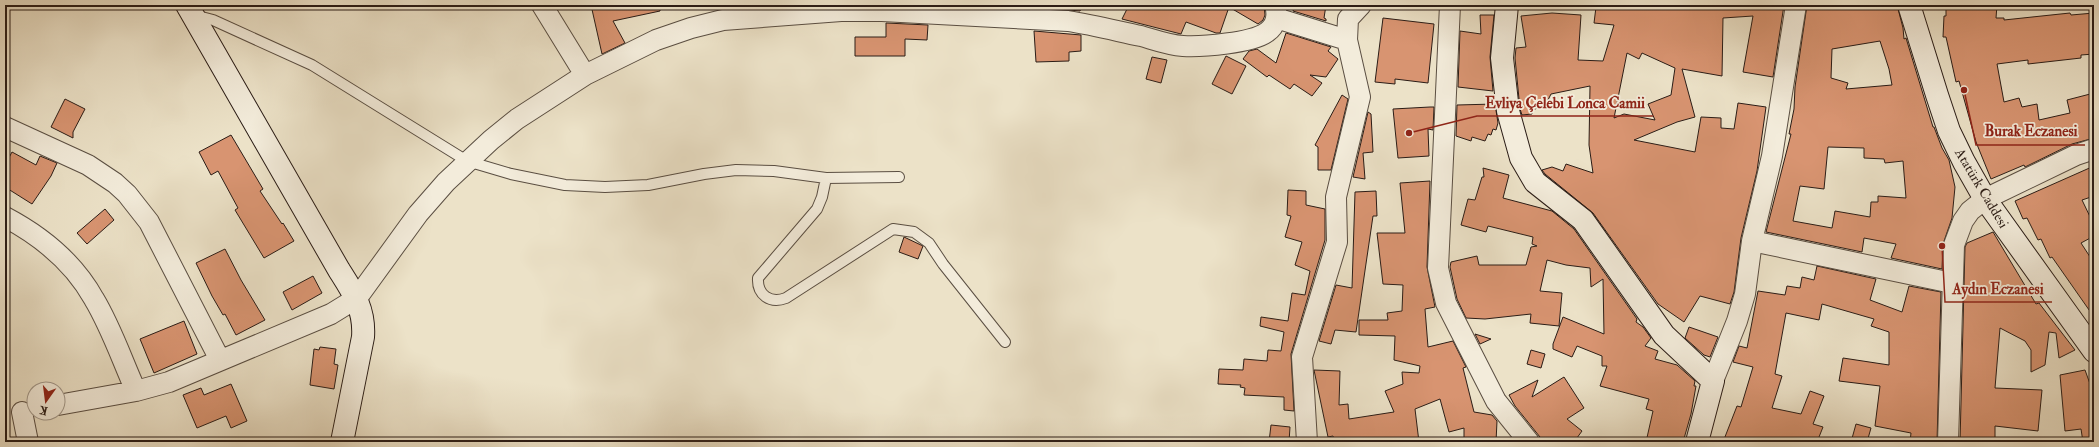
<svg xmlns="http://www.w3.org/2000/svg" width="2099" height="447" font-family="'IM FELL Double Pica',serif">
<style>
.building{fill:#d89471;stroke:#2a1c16;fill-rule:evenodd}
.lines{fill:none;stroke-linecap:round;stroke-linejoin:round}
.lane-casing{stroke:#5a4e42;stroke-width:12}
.street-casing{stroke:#5a4e42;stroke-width:22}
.secondary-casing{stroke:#2a1c16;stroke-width:24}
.lane{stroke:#f3ecdb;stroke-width:10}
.street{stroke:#f3ecdb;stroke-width:20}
.secondary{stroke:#f3ecdb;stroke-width:22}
.labels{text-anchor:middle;stroke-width:3.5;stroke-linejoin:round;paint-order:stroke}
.street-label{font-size:14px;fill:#2a1c16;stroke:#f3ecdb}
.leader{fill:none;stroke:#8f2418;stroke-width:1.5}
.callout-dot{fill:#8f2418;stroke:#f3ecdb;stroke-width:1.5}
.callout-label{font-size:15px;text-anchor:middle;font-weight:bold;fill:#8f2418;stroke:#f3ecdb;stroke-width:3.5;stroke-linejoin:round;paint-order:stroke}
</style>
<rect width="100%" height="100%" fill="#ece2c8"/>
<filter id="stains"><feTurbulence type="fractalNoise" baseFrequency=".005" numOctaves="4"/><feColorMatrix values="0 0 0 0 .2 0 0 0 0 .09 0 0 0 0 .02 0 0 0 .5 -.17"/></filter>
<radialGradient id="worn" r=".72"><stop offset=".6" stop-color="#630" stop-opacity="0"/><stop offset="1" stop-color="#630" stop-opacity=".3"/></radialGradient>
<!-- building -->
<path class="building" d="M591,5H660V11L613,21L625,43L602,54Z
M1129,5H1264L1265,15L1263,20L1258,24L1229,7L1220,33H1216L1186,22L1181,34L1122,19Z
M1295,5H1326L1324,18L1326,19V21L1293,11Z
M1622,5L1633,9L1635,5H1784L1773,77L1743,72L1753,16L1723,18L1722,76L1682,69L1695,117L1677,122L1634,140L1695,152L1701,117L1721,118V128L1734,129L1738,103L1766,107L1757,171L1741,238L1734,292L1730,304L1700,296L1684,322L1658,304L1593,213L1545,174L1542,170L1552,167L1563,171L1566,164L1593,173L1589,145L1590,86L1551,94L1548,100H1544L1538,108L1532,110V114L1522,115L1520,109L1515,58L1516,48L1526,47L1521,16L1552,13L1581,15L1578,60L1603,61L1614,25L1594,23L1596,7L1621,9ZM1627,53L1639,59L1642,53L1675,68L1671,95L1648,104L1655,120L1624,114L1614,118Z
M1807,5H1897L1903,28L1904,39L1906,38L1933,127H1934L1942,148L1949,160L1955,187L1952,218L1943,244L1942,269L1891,258L1896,244L1864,238L1862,252L1766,232L1791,134H1789L1794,109L1795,87ZM1880,41L1889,69L1892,85L1846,89L1848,83L1831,78L1832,49ZM1828,147L1864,148V158L1884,159L1885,163L1903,161L1906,198L1878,196V202H1871L1870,217L1835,211L1832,228L1793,221L1800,186L1824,189Z
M1946,5H1997L1996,18H2004V20L2070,13L2071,15L2094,13V54L2081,55V58L2028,64V60L1997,64L2004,102L2019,98L2022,107L2037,104L2039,120L2070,113L2067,100L2094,93V138L2072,144L2025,167L2024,165L1991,179L1976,142L1959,81L1956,82L1946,37H1943L1944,16H1946Z
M1058,6L1081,9L1080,11L1058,9Z
M1480,15H1494L1490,57L1493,91L1458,87L1460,31L1481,34Z
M1383,18L1434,24L1428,83L1395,79V84L1375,82Z
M886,23L928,25L927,40L905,39V56H855V37H886Z
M1034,31L1081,35V51L1069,52V61L1036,62Z
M1286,33L1331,47L1328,51L1338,59L1326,77L1310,75L1322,83L1312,96L1294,84L1290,89L1269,75L1267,77L1243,59L1249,51L1257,49L1276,63Z
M1226,56L1246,66L1232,94L1212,84Z
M1152,57L1167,60L1161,83L1146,79Z
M1342,95L1348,99L1331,170H1318V147L1315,145Z
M65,99L85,109L73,132V138L51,127Z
M1495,104L1498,123L1496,130L1493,129L1491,135L1488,134L1485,141L1472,137L1471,141L1456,136L1457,105Z
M1430,107H1434L1433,130L1428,129L1429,156L1398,158L1393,109Z
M1368,112L1371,114L1373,152L1363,153L1365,179L1353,177Z
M231,135L263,189L260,191L282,224L283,223L294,241L264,258L235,210L238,208L218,171L211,175L199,152Z
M12,152L36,165L40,156L57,163L51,176L32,204L5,187V165Z
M2094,166V196L2082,200L2094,225V236L2081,243L2094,263V317L2052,257L2050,258L2041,239L2038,240L2027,218L2023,219L2015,201Z
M1483,168L1509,175L1503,198L1552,211L1574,229L1637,319L1636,322L1643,327L1651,338L1645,346L1658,351L1655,359L1677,365L1695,381L1694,386H1696L1691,414L1683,442H1646L1653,411L1646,409L1649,399L1600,386L1607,366H1602V356L1577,346L1572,357L1553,349V344L1563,317L1604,334L1603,279L1591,287L1590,268L1566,265L1547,260L1540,291L1562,293L1559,326L1530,323L1531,314L1485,319L1466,318L1457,299L1450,267L1451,262L1477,256L1479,265H1526L1531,247L1537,246L1532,244L1533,237L1488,226L1486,232L1461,225L1468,199L1475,200L1482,177H1484Z
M1430,181L1427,267L1435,307L1425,309L1428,347L1453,341L1466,367L1463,368L1474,412L1492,415L1497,421L1496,442H1471V438H1464V428L1449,432L1440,399L1415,409L1419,442H1335L1333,436L1328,437L1314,370L1340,371L1339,405L1348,404L1349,419L1394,412L1385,391L1403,384L1402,372L1419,373L1420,366L1394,360L1395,336L1359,335V320H1388L1387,313L1402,311L1403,285L1383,284L1377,233H1405L1400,183Z
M1288,190L1306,191V205L1325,209V240L1291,354L1294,411L1284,410V397L1244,395L1245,388L1240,387L1241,385L1218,384L1219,369L1243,370L1244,359L1267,361L1268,350L1281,351L1284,332L1260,326L1261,317L1288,321L1292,293L1305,295L1310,271L1295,265L1302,242L1285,237L1291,216L1287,215Z
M1376,191L1377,216H1373L1356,332L1335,330L1331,344L1319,341L1336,285L1352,288L1355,192Z
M105,209L114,220L87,244L77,233Z
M1993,232L2036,304L2039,303L2075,350L2059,358L2056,333L2049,332L2045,365L2031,372V350L2025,341L2000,328L1995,388L2042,390L2038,431L1995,426V442H1960L1965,247L1967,243Z
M904,237L923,246L918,259L899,252Z
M225,249L241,280L265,320L236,335L225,314L223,315L212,296L196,263Z
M1817,266L1876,279L1870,300L1902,312L1909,286L1941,292L1937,442H1910L1911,433L1875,426L1880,386L1839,381L1843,358L1889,365V332L1871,326L1874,319L1822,304L1819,320L1786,313L1775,374L1782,376L1772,408L1801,414L1810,391L1824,396L1813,424L1823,427L1817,442H1723L1737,406L1741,407L1753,367L1733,362L1739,346L1747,348L1758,291L1785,295L1787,286L1800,288L1802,277L1814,280Z
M313,276L322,293L292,310L283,292Z
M184,321L197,354L154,373L140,339Z
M1689,327L1718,337L1710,357L1704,355L1685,338Z
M1475,334L1491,339L1480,344Z
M320,347L336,349L334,364L338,365L334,389L310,385L314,349L319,350Z
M1531,350L1545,354L1541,368L1527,364Z
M2085,370L2094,395V442H2083L2081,429L2065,431L2060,375Z
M1564,377L1584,408L1567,419L1582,431L1574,442H1544L1515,406L1509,395L1538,380L1532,397Z
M231,384L247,421L231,428L226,416L197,428L183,395L201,388L204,395Z
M1856,424L1871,428L1867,442H1851Z
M1271,425L1290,427L1289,442H1269Z"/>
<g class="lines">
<defs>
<path id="lane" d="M194,15L213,20L312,65L467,161L511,174L565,185L605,187L648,185L704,174L736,170L774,171L826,178L899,177
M826,178L822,197L817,209L758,278C757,295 770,304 786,298L893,229L914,232L929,243L943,264L1005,342"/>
<path id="street" d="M542,5L585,75
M1450,5L1438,268L1446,303L1496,401L1529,442
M1276,18L1347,40
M5,127L88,165L115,183L127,194L149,222L220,360
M5,217C41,236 74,263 94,299C111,327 122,360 136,391
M1752,241L1952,283
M1713,381L1737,321L1745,294L1752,241L1772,156L1796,5
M58,405L136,391L169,382L331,314L357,298L418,214L446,182L491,140L517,119L585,75L656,40L691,28L723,20L841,11H882L1068,21C1093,25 1117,31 1141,36C1155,40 1168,45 1183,46C1202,47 1252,43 1267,32C1276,26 1278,15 1275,5
M22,412L28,442
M1307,442L1302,357L1337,242L1336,197L1360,97L1347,40L1348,19L1361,5
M1948,442L1954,245L1963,221L1970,211L1985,199L2076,155L2094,149"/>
<path id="secondary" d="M187,5L339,270C353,292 365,309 363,337L342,442
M1507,5L1502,58L1508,111L1521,158L1535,182L1583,220L1664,335L1713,381L1697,442
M1909,5L1937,95L1949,131L1964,162L1985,199L2094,351"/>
</defs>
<!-- lane casing -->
<use href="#lane" class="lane-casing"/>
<!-- street casing -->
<use href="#street" class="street-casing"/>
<!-- secondary casing -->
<use href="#secondary" class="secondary-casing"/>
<!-- lane -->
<use href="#lane" class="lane"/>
<!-- street -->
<use href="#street" class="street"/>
<!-- secondary -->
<use href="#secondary" class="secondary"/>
</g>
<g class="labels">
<!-- street labels -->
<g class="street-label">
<text transform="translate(1982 188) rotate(59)" y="5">Atatürk Caddesi</text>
</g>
</g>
<!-- callouts -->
<path class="leader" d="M1409 133L1477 116H1653M1964 90L1976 145H2085M1942 246L1945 302H2052"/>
<g class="callout-dot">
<circle cx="1409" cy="133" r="4"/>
<circle cx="1964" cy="90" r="4"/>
<circle cx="1942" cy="246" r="4"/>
</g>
<g class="callout-label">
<text x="1565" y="108">Evliya Çelebi Lonca Camii</text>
<text x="2031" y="136">Burak Eczanesi</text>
<text x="1998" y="294">Aydın Eczanesi</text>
</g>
<!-- margin -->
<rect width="2099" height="447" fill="none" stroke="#ece2c8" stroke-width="20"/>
<rect x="6" y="6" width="2087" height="435" fill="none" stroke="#2a1c16" stroke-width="2"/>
<rect x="10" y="10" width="2079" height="427" fill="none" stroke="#2a1c16"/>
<!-- north arrow -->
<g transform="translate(46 401) rotate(194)"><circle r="19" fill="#f3ecdb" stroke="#a3998c"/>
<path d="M0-3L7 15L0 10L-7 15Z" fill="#8f2418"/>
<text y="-6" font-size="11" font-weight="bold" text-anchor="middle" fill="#2a1c16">K</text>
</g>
<rect width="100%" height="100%" filter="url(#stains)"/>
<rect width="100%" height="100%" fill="url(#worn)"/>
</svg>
